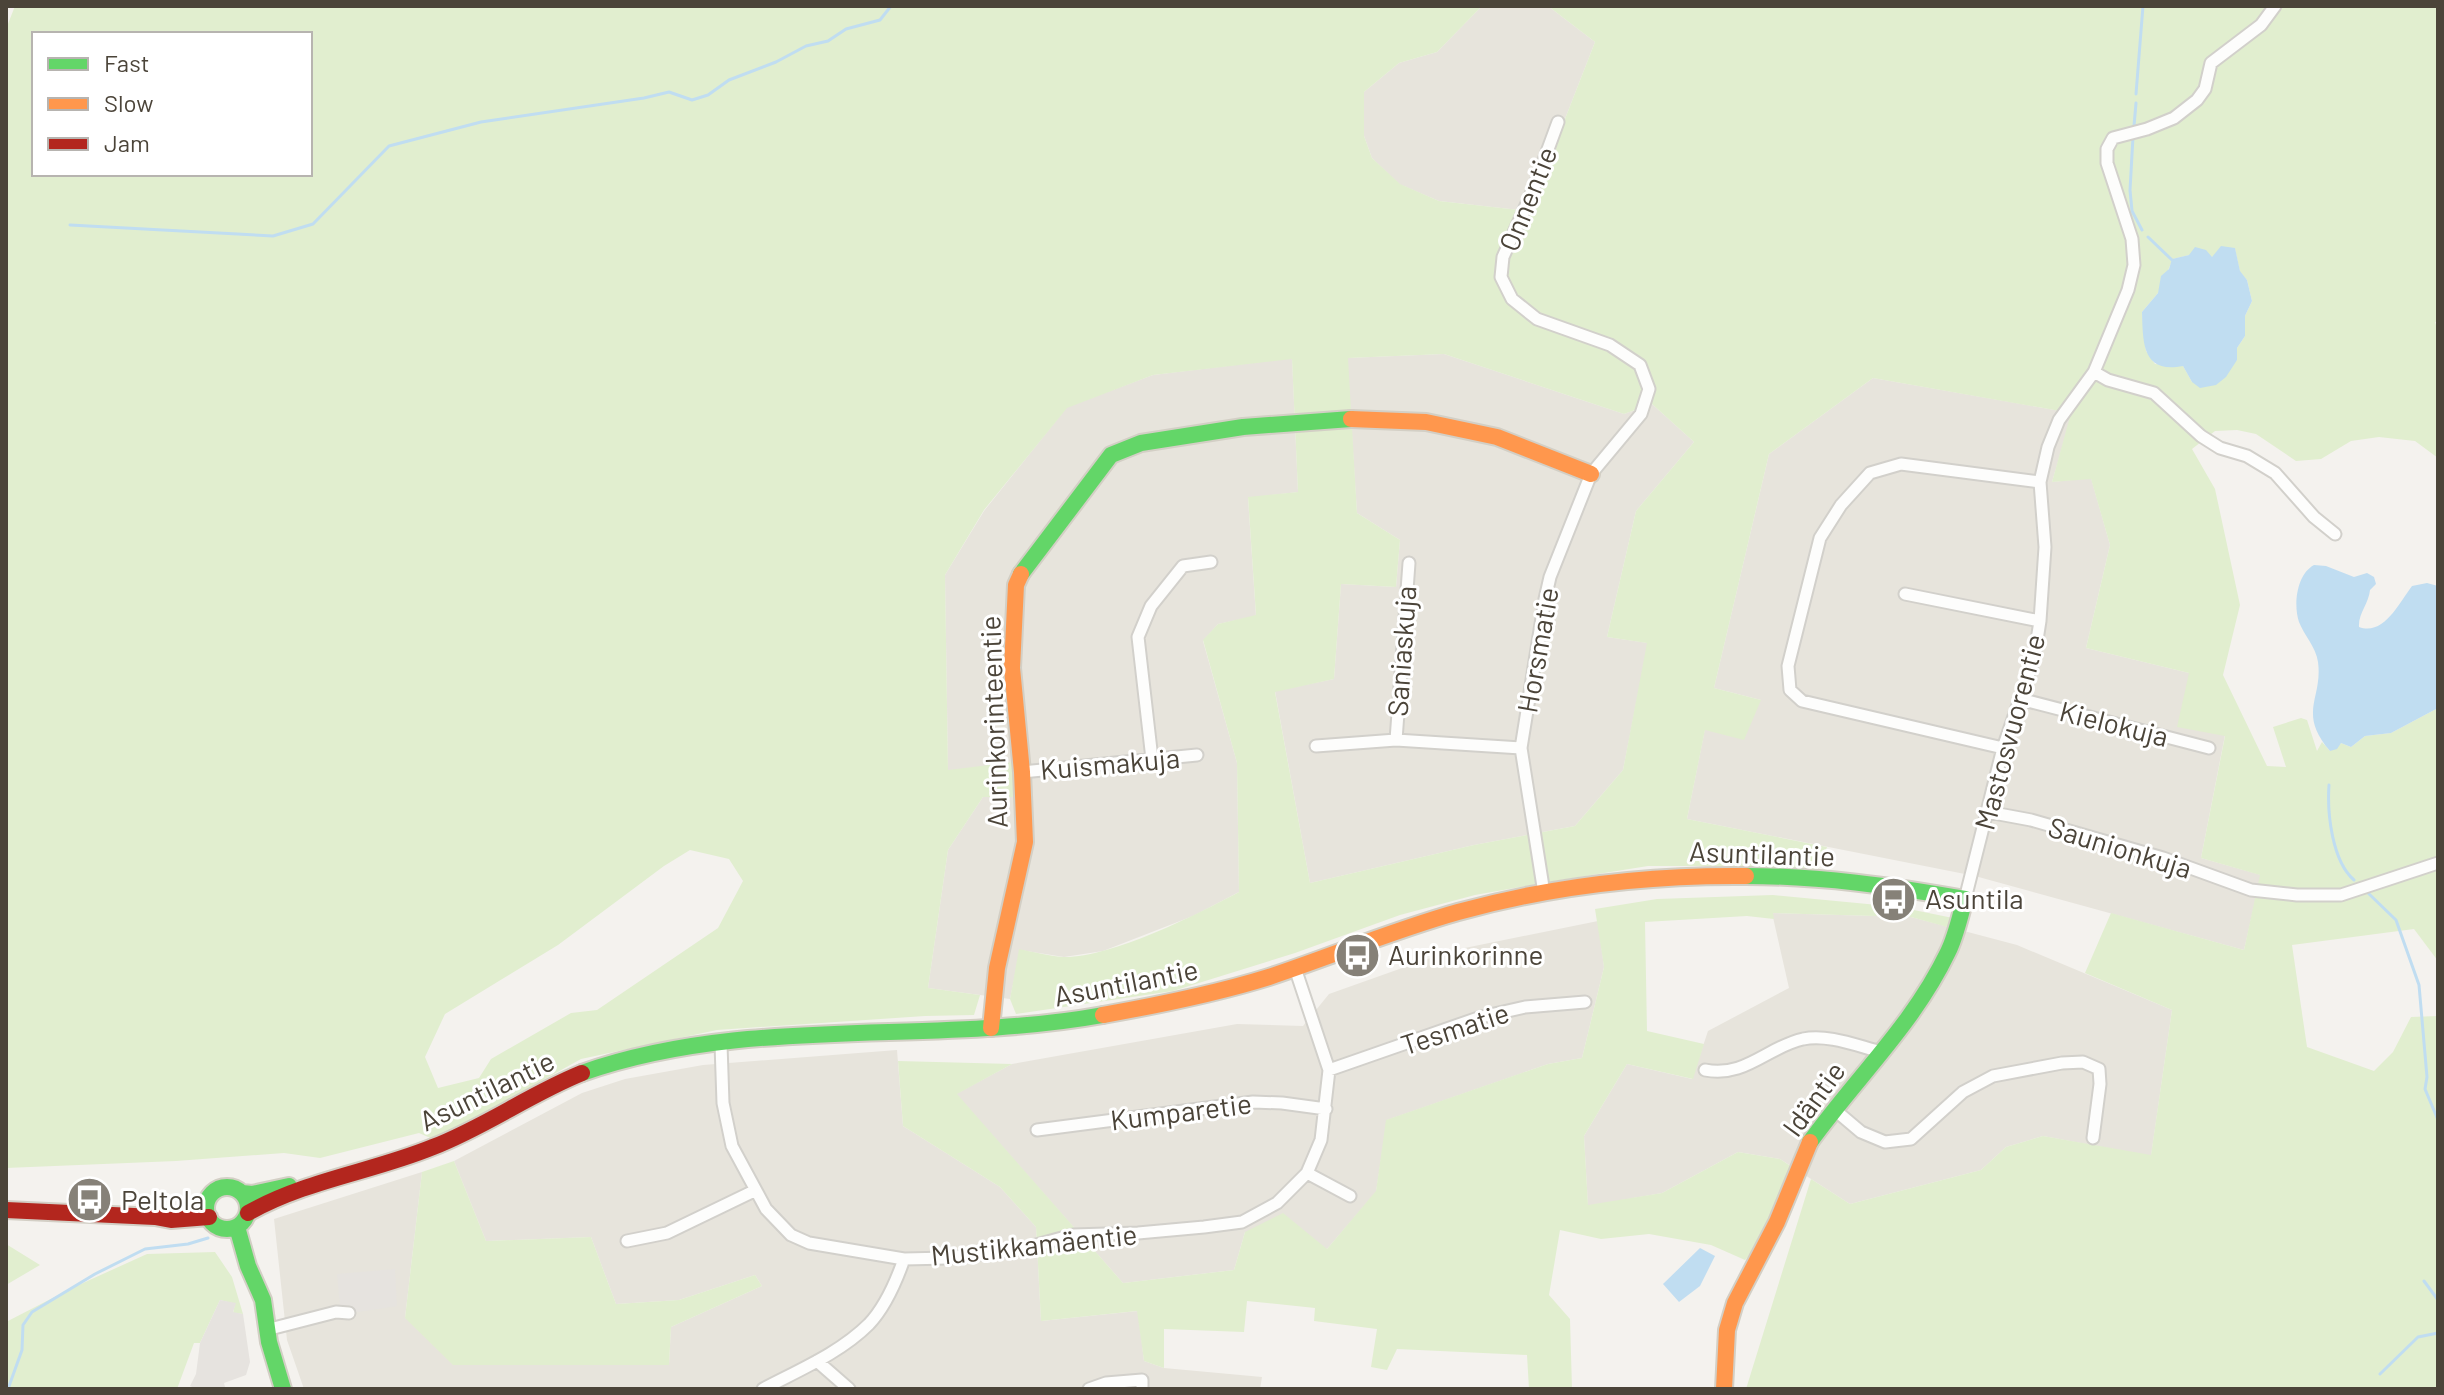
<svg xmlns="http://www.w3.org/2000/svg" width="2444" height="1395" font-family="Barlow,sans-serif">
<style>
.residential{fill:#e7e4dc}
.green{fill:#e1eecf;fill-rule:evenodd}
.parking{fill:#e6e3df}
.water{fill:#c0ddf1}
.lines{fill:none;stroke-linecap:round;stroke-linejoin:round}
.stream{stroke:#c0ddf1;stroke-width:3}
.street-casing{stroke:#d2d0cb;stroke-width:15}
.fast-casing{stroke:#d3cfc5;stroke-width:20}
.slow-casing{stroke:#d3cfc5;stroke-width:20}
.jam-casing{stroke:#d3cfc5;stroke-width:20}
.street{stroke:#fdfdfc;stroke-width:11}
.fast{stroke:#63d668;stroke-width:16}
.slow{stroke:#ff974d;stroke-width:16}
.jam{stroke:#b3261e;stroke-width:16}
.labels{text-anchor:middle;stroke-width:6;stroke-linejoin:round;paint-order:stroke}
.street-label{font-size:28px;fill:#4b4439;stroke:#fff}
.poi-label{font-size:28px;fill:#4b4439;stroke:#fff;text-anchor:start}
</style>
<rect width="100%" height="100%" fill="#f4f2ee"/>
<!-- residential -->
<path class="residential" d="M1482,6H1548L1595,42L1529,211L1439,201L1399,184L1372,158L1364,136V92L1399,63L1437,52Z
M1444,354L1624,414L1652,404L1694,442L1636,511L1607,637L1648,643L1623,770L1575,826L1474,845L1310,883L1275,691L1334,679L1341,584L1396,587L1400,540L1357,513L1347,358Z
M1292,358L1298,492L1248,498L1256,616L1218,624L1203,641L1237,763L1239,892L1193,916L1103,951L1064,957L1020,950L1010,999L928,988L948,850L983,797H1014L948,770L945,575L984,511L1067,407L1153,375Z
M1873,378L2072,413L2052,482L2091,478L2110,545L2086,648L2189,673L2225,735L2201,858L2261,875L2244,950L1975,876L1687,819L1705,729L1761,700L1714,688L1769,454Z
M1772,913L1911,917L2017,945L2172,1010L2151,1156L2043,1136L2006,1147L1981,1170L1850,1204L1780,1159L1738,1152L1662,1193L1588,1206L1584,1136L1627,1064L1692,1079L1708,1031L1789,988Z
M1598,921L1604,967L1582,1058L1548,1064L1387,1120L1376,1192L1327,1249L1245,1232L1234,1270L1123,1283L956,1094L1012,1064L1237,1024L1303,1026L1329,994L1450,951Z
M897,1050L903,1126L1000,1187L1036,1227L1041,1321L1138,1311L1144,1361L1164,1368L1262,1377L1260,1389H304L287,1340L274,1219L422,1172L405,1318L669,1364L671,1327L762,1286L755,1275L679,1300L616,1304L591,1237L486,1241L454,1161L582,1093L625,1079L703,1065Z"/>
<!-- green -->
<path class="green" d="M15,6H1482L1437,52L1399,63L1364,92V136L1372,158L1400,184L1439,201L1529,211L1595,42L1548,6H2438V321L2435,322L2438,331V458L2415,441L2379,437L2351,441L2321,459L2296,461L2256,434L2237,430L2215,431L2192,449L2215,489L2240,605L2223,675L2267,766L2286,767L2273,727L2301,718L2307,720L2317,751L2322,742L2330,751L2341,743L2351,747L2365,736L2391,733L2438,708V961L2414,929L2292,945L2307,1047L2374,1071L2393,1052L2411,1017L2438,1016V1389H1746L1811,1179L1850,1204L1981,1170L2006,1147L2043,1136L2151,1155L2172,1010L2085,973L2111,913L2244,950L2260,875L2201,858L2225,736L2177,727L2189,673L2086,648L2110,545L2091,479L2052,482L2071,413L1873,378L1769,454L1714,688L1761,700L1744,740L1705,730L1687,819L1827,847L1818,871L1746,866H1648L1554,881L1475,895L1400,915L1295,953L1173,991L1016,1014L1010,999L1019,949C1034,952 1049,956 1063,957C1111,958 1196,915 1239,892L1237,763L1203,640L1218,624L1256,615L1248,497L1298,492L1292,359L1153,375L1067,408L984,510L945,575L948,770L1014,762L1015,797H983L948,850L928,988L980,995L974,1015L925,1016L717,1030L581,1059L435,1140L419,1133L320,1158L284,1153L176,1161L6,1168V29ZM34,34H310V174H34ZM2235,249L2240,272L2247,280L2252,301L2245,316V336L2237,348V360L2192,382L2183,366L2155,364L2146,351L2142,312L2158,293L2173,259L2189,255L2212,257ZM1444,354L1624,414L1652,404L1694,442L1636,511L1607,637L1647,643L1623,770L1575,826L1474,845L1310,883L1275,692L1334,679L1341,584L1396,587L1400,540L1357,513L1348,358ZM690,850L729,859L743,881L718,928L597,1010L571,1013L491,1059L479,1078L438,1088L425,1057L445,1014L558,945L664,866Z
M1773,895L1899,907L1953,918L1951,928L1911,917L1773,913L1774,919L1747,916L1645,922L1647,1031L1704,1044L1693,1079L1627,1064L1584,1136L1588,1205L1662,1193L1738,1152L1780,1159L1792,1167L1757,1248L1745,1260L1711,1245L1649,1234L1601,1239L1560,1230L1549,1295L1570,1319L1572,1389H1529L1527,1355L1397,1349L1387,1370L1371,1367L1377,1329L1314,1321L1315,1308L1247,1301L1244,1332L1164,1329V1368L1144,1361L1137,1311L1041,1321L1036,1227L1000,1187L903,1126L898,1061L1012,1064L957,1094L1123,1283L1234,1270L1245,1232L1283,1213L1327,1249L1376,1191L1386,1120L1548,1064L1582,1058L1604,967L1595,909L1657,899Z
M454,1161L486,1241L591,1237L616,1304L679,1300L755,1275L762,1286L671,1327L669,1365H453L405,1318L422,1172Z
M6,1244L40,1265L6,1285Z
M215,1252L232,1277L243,1314L233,1313L235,1304L220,1300L200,1343H194L177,1389H6V1322L72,1288L147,1254Z"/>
<!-- parking -->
<path class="parking" d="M395,1269L397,1306L358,1312L340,1306L337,1274Z
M220,1300L236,1303L233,1312L243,1314L250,1362L246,1375L224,1383L225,1387L197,1389L190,1386L196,1374L200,1343Z"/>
<!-- water -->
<path class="water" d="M2221,246L2235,248L2240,271L2247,280L2252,301L2245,316V336L2237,348V360L2226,377L2216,385L2200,388L2192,382L2183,366C2142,374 2143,343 2142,312L2158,293L2161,276L2169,269L2172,259L2189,255L2195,247L2206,250L2212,257Z
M2314,565L2326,566L2354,577L2367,573L2374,577L2376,584L2370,590C2369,603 2358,614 2359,627C2384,636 2399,603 2412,586L2427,583L2438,586V708L2391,733L2365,736L2351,747L2341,743L2337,749L2330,751C2297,712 2323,699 2318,662C2316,647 2304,635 2299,622C2293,604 2297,574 2314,565Z
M1700,1248L1715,1256L1700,1286L1679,1302L1663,1284Z"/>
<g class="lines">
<!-- stream -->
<path class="stream" d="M2136,94L2143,6
M2134,126L2136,103
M2133,137L2130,190L2132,211L2142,230
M70,225L273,236L313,224L389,146L481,122L644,98L669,92L692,100L708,95L729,80L776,62L806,46L828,41L846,29L880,20L891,6
M2148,237L2172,260
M2329,785C2327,813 2332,861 2354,880
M2367,892L2396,920L2419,985L2427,1077L2425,1089L2438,1120
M2424,1281L2438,1300
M2380,1374L2418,1337L2438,1333
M8,1389L22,1350L23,1325L32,1312L95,1274L145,1249L188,1244L208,1238"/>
<defs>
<path id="street" d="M2094,372L2108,380L2154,393L2201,436L2220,448L2247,456L2275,473L2314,517L2335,534
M1905,594L2040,621
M2020,699L2209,748
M1396,740L1409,563
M1316,746L1396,740L1521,748
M2003,748L1802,701L1790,690L1788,666L1820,538L1841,505L1870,473L1901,464L2040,482
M1152,759L1138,637L1151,606L1183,566L1211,562
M1022,772L1197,755
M1988,812L2031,820L2163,858L2251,890L2297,895H2341L2438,863
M1544,893L1521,748L1545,599L1550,577L1591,474L1641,414L1649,389L1640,365L1610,345L1537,319L1512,299L1501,277L1503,257L1533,190L1558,122
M1965,899L2003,748L2034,659L2040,621L2045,547L2040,482L2048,447L2059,420L2094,372L2128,290L2134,265L2132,239L2107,163V149L2113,138L2147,129L2174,118L2197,100L2205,89L2211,63L2261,25L2275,6
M721,1044L723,1103L732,1146L766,1209L791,1235L809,1243L904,1259L948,1258L1025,1248L1073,1235L1138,1233L1204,1227L1242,1222L1277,1203L1307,1173L1321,1140L1329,1070L1295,968
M1329,1070L1481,1017L1525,1007L1585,1002
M1705,1070C1745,1078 1767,1047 1803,1039C1829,1034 1857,1046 1882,1052
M1835,1110L1861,1132L1885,1142L1911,1139L1963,1092L1993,1076L2062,1063L2083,1062L2099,1069L2100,1084L2093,1138
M1037,1130L1253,1102L1282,1103L1326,1109
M1307,1173L1350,1196
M627,1241L667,1233L754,1191
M266,1330L336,1312L349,1313
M817,1361L849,1389
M763,1389C799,1370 840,1353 869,1324C886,1306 896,1282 904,1259
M1089,1389L1106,1383L1142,1380V1389"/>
<path id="fast" d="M1021,574L1111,455L1141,443L1243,427L1351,419
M1746,876C1820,876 1892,886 1965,899C1960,916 1956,936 1948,952C1913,1025 1856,1078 1810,1142
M582,1073C749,1014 932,1046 1103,1015
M206 1208a21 21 0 1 1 42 0a21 21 0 1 1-42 0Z
M242,1193L252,1194L289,1186
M237,1227L248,1266L263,1300L269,1342L283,1389"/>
<path id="slow" d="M1351,419L1426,422L1497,437L1591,474
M1103,1015C1159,1005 1215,994 1269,977C1332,956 1394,930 1458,912C1552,886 1650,875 1746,876
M991,1028L997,968L1025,842L1022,772L1012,668L1016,585L1021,574
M1724,1389L1727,1330L1735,1303L1777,1222L1810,1142"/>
<path id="jam" d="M6,1210L155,1217L171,1220L209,1217
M248,1213C306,1180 372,1172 433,1147C485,1127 530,1094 582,1073"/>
</defs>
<!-- street casing -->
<use href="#street" class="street-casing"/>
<!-- fast casing -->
<use href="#fast" class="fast-casing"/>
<!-- slow casing -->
<use href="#slow" class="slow-casing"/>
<!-- jam casing -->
<use href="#jam" class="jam-casing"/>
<!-- street -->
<use href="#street" class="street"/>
<!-- fast -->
<use href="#fast" class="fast"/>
<!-- slow -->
<use href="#slow" class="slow"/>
<!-- jam -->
<use href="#jam" class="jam"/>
</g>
<!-- icons -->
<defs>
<symbol id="bus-disc" viewBox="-11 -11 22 22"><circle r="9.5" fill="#868178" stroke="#fff"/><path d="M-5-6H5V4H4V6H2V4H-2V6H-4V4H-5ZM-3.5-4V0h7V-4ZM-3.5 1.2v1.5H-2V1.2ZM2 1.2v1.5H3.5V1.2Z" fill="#fff"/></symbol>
</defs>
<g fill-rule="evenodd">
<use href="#bus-disc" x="1868" y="874" width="51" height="51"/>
<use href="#bus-disc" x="1332" y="930" width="51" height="51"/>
<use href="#bus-disc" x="64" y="1174" width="51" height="51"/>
</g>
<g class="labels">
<!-- street labels -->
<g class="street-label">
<text transform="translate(1528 199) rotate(-68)" y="10">Onnentie</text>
<text transform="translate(1538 650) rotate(-80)" y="10">Horsmatie</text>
<text transform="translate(1402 651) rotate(-86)" y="10">Saniaskuja</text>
<text transform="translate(994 722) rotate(-92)" y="10">Aurinkorinteentie</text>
<text transform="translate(2114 724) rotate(14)" y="10">Kielokuja</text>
<text transform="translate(2010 732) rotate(-75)" y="10">Mastosvuorentie</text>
<text transform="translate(1110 764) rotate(-5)" y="10">Kuismakuja</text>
<text transform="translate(2120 848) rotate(17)" y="10">Saunionkuja</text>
<text transform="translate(1762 854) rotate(2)" y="10">Asuntilantie</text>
<text transform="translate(1126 983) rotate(-11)" y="10">Asuntilantie</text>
<text transform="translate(1455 1029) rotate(-18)" y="10">Tesmatie</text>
<text transform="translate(487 1091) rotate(-26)" y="10">Asuntilantie</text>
<text transform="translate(1814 1099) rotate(-54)" y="10">Idäntie</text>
<text transform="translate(1181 1112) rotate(-7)" y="10">Kumparetie</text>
<text transform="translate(1034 1245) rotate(-6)" y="10">Mustikkamäentie</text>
</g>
<!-- poi labels -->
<g class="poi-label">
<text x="1925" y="909">Asuntila</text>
<text x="1388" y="965">Aurinkorinne</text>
<text x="121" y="1210">Peltola</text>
</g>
</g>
<!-- border -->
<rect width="2444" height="1395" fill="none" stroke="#4b4439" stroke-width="16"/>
<!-- legend -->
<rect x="32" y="32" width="280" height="144" fill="#ffffff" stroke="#b7b4b0" stroke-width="2"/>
<rect x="48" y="58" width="40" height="12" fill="#63d668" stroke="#b7b4b0" stroke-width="2"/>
<text x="104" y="72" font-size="24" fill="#4b4439">Fast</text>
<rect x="48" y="98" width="40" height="12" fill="#ff974d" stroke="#b7b4b0" stroke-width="2"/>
<text x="104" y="112" font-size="24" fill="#4b4439">Slow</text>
<rect x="48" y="138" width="40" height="12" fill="#b3261e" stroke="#b7b4b0" stroke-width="2"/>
<text x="104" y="152" font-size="24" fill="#4b4439">Jam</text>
</svg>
